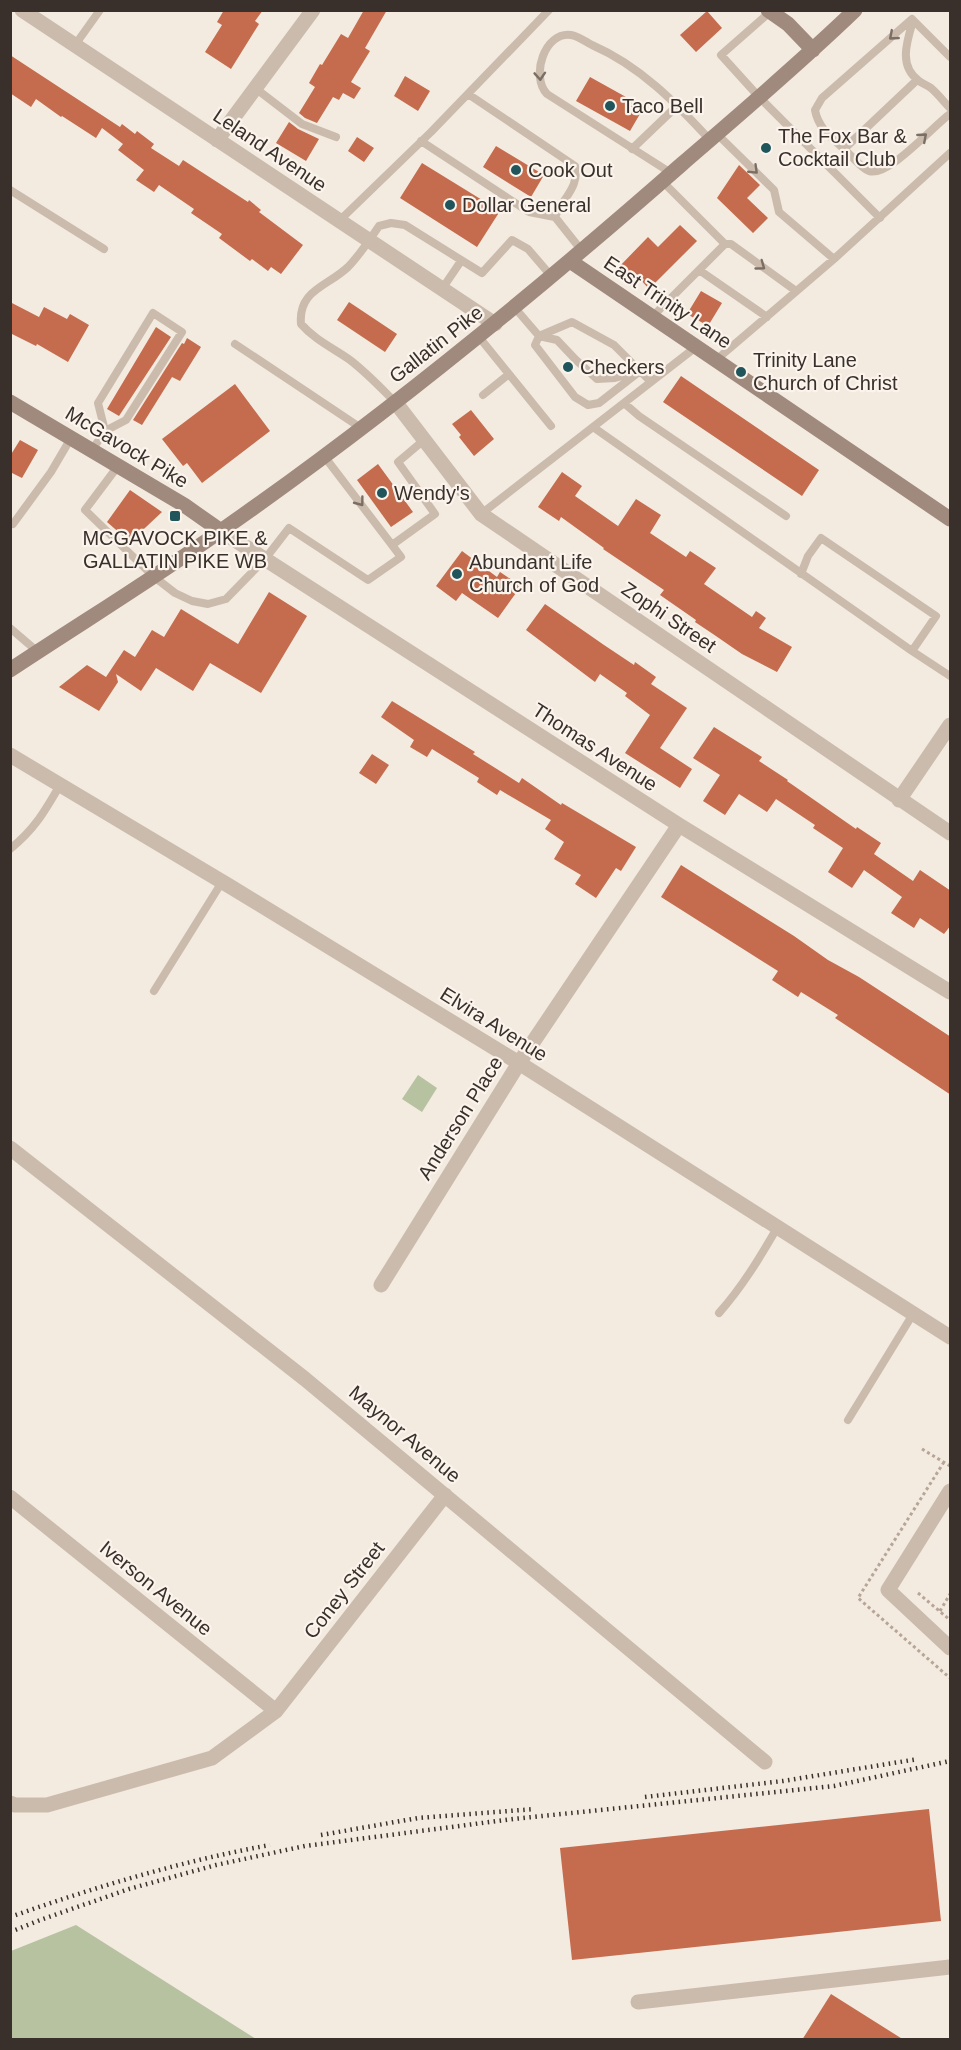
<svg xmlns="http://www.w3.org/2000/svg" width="961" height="2050" font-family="Arial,sans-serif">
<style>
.green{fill:#b6c2a0}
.building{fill:#c46c4d}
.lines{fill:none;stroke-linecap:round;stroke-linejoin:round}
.path{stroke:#b7a596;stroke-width:3;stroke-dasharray:3 3;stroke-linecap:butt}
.lane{stroke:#cbbbac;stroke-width:8}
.street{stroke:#cbbbac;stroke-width:15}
.secondary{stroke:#9f8a7d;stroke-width:15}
.rail{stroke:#3a302b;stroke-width:4.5;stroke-dasharray:1.5 4.5;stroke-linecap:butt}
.oneway{stroke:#7b6f65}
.poi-dot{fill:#20565b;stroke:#faf4ed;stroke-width:2}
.labels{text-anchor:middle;stroke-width:4.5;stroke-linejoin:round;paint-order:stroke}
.poi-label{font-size:20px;fill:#3a302b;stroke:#faf4ed;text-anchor:start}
.street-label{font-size:20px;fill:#3a302b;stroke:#faf4ed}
</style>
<rect width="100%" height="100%" fill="#f3eae0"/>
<!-- green -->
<path class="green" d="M418,1075L437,1088L422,1112L402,1099Z
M76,1925L256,2039H11V1951Z"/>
<!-- building -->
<path class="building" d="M224,10H263L255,21L259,24L231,69L205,52L222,25L217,22Z
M364,10H387L365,48L370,51L351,82L361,88L354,99L343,93L339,100L333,97L317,123L305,118L299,113L315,87L309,83L320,64L322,65L341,34L348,38Z
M707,11L722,28L696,52L680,35Z
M10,55L120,127L122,124L135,134L137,131L154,144L151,148L179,166L183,160L248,202L249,200L261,210L259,212L303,245L281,274L271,267L268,271L252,259L250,261L219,238L222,234L191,213L194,209L159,185L154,192L136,180L144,170L118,150L123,144L102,128L96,138L62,116L61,117L36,99L31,107L10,93Z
M405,76L430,91L418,111L394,96Z
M590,77L644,107L630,131L576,101Z
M289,122L298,129L319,139L306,161L276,143Z
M357,137L374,148L364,162L348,151Z
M496,146L544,175L531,197L483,167Z
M422,163L500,211L477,247L400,198Z
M739,165L760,185L747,198L768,218L753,233L717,198Z
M680,225L697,241L649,289L639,278L631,286L616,270L648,237L658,247Z
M701,291L722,303L708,326L687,314Z
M10,302L39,317L44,307L67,319L70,314L89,325L68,362L37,344L36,346L10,333Z
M349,302L397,334L385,352L337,320Z
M156,327L171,337L119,416L107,409Z
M187,338L201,347L180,381L172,377L142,425L133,420L182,343L184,344Z
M681,376L819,470L802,496L663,402Z
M235,384L270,431L202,483L187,463L183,466L162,439Z
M471,410L494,439L474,456L459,437L461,435L452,424Z
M20,440L38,450L22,478L10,472V456Z
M378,464L413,512L391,527L357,480Z
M562,472L582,486L575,496L618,526L636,499L661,515L650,533L686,557L690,551L716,568L704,584L752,617L756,611L766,618L759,628L792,647L777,672L742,654L713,634L695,622L696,620L660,595L664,590L603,549L604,548L561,517L559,521L538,507Z
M130,490L162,512L130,542L107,522Z
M462,551L497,577L500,572L521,586L498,618L462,593L456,601L436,586Z
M269,592L307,616L261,693L210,663L193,691L156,668L141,691L116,674L118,682L99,711L59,687L87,665L106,677L124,650L135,657L152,630L164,637L181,609L238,644Z
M545,604L604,645L634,665L635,662L656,677L651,684L687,708L660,748L692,769L680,788L625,753L650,715L625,696L627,693L600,674L595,682L526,630Z
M392,701L475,752L473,754L519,783L522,778L561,805L562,803L636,847L621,871L616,868L596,898L575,884L581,875L554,859L564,842L545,829L551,820L500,790L497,795L477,782L479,778L432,749L427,757L410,747L414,740L381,717Z
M714,727L762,757L759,761L788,780L787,781L856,829L857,827L881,843L874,854L913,881L920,870L951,891V925L944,934L920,918L914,928L891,913L902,897L864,870L852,888L828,872L843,848L813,828L815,825L776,799L767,812L739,794L725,815L703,801L720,775L693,758Z
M372,754L389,765L376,784L359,773Z
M681,865L794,936L828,960L859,977L951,1037V1095L835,1018L838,1015L801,992L798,997L772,980L778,971L661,897Z
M929,1809L941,1921L572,1960L560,1848Z
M831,1994L904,2040H802Z"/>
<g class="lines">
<!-- path -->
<path class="path" d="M922,1449L950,1466
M944,1462L858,1598L950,1678
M918,1593L950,1620
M940,1611L950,1594"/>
<!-- lane -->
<path class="lane" d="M770,12L721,55L759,97L880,218
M913,21C907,41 898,66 919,81C923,84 927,85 931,88C938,94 944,102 950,108
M75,45L100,10
M950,57L912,19L822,98L815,110C818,128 832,138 845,150C852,156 861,168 869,171C888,178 934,125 950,114
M255,88L302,124L336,137
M468,94L575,166C580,187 562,199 555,217L582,251
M717,134L774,190L779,212L834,259
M421,141L529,212L555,217
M632,149L678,105
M844,149L917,80
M671,173L547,94C530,76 545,31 571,35C578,36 586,42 592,45C640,66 675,102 710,140
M662,181L725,244H731L796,291
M10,190L104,249
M339,221L431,132L549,10
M699,270L767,317
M442,289L461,261
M515,308L539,336L572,322L614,345L651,382
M652,317L725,244
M539,336L557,340L576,360L597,379L615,378L640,371L599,403L588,405L575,397L535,345Z
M479,337L551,426
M235,344L361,428
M716,360L834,259L950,153
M483,395L509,374
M396,403C381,388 367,373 350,360C333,348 315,340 301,324C298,290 327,287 348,267C359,256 370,239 379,226L391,223L405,225L482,273L512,240L528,249L552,277
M624,403L639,416L786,516
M593,427L912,651L950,676
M92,450L105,431L126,420L182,332L153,313L98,403L105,431
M324,456L392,545L435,514L398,462L424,440
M118,466L85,510L153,576L175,593L192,601L208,604L226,599L265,559L289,528L368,580L401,557L392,545
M481,514L696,347
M13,524L51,472L71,438
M801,574L808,556L821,538L936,616L912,651
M10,628L38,652
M10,849C34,830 45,811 60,785
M154,991L222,882
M719,1313C742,1287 759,1259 777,1228
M848,1420L913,1314"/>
<!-- street -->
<path class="street" d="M22,10L495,324
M217,140L313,10
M396,403L481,514L950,833
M221,531L679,825L950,992
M10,755L231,887L519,1063L950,1337
M899,800L950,725
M10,1148L305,1379L765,1762
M381,1285L519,1063L679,825
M950,1491L888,1590L950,1648
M10,1497L276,1711
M10,1803L15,1805H47L212,1758L276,1711L445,1495
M638,2002L950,1967"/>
<!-- secondary -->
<path class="secondary" d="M768,10L788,24L813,50
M570,261L950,519
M10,402L184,505L221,531
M10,670C81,623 153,579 222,530C383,418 534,294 682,164C740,114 799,64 855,10"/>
<!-- rail -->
<path class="rail" d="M645,1797L783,1781L918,1759
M321,1835L418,1818L535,1809
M10,1917C95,1887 182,1861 270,1845
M10,1932L43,1919L129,1889L216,1865L305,1846L513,1819L834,1786L950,1761"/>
</g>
<!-- one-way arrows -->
<defs><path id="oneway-chevron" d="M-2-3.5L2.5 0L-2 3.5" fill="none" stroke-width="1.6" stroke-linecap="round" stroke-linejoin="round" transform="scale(1.5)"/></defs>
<g class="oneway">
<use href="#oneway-chevron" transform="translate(893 36) rotate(139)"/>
<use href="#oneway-chevron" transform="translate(540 76) rotate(86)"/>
<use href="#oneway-chevron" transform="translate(923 137) rotate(-41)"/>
<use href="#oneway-chevron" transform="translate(754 170) rotate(44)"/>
<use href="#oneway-chevron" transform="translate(761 266) rotate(36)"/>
<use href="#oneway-chevron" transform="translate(360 502) rotate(53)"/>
</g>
<!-- markers -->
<g class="poi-dot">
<circle cx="610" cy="106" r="6"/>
<circle cx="766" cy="148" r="6"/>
<circle cx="516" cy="170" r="6"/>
<circle cx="450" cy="205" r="6"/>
<circle cx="568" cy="367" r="6"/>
<circle cx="741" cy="372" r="6"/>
<circle cx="382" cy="493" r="6"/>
<rect x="169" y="510" width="12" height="12" rx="3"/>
<circle cx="457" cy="574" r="6"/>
</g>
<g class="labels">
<!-- poi labels -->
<g class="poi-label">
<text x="622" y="113">Taco Bell</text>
<text x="778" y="143">The Fox Bar &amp;<tspan x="778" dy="23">Cocktail Club</tspan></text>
<text x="528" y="177">Cook Out</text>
<text x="462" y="212">Dollar General</text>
<text x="753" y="367">Trinity Lane<tspan x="753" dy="23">Church of Christ</tspan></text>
<text x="580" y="374">Checkers</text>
<text x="394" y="500">Wendy's</text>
<text x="175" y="545" text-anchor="middle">MCGAVOCK PIKE &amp;<tspan x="175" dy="23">GALLATIN PIKE WB</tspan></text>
<text x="469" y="569">Abundant Life<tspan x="469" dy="23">Church of God</tspan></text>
</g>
<!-- street labels -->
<g class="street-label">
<text transform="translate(270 150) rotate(34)" y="7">Leland Avenue</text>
<text transform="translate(668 302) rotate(34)" y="7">East Trinity Lane</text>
<text transform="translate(436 344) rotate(-38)" y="7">Gallatin Pike</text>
<text transform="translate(127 447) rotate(31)" y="7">McGavock Pike</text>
<text transform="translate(669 617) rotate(34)" y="7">Zophi Street</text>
<text transform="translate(595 747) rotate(33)" y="7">Thomas Avenue</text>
<text transform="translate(494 1024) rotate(32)" y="7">Elvira Avenue</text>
<text transform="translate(460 1118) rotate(-58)" y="7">Anderson Place</text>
<text transform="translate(405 1434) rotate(40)" y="7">Maynor Avenue</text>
<text transform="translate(156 1588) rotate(39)" y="7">Iverson Avenue</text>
<text transform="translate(344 1590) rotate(-52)" y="7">Coney Street</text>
</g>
</g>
<!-- border -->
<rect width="961" height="2050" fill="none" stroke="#3a302b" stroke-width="24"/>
</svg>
